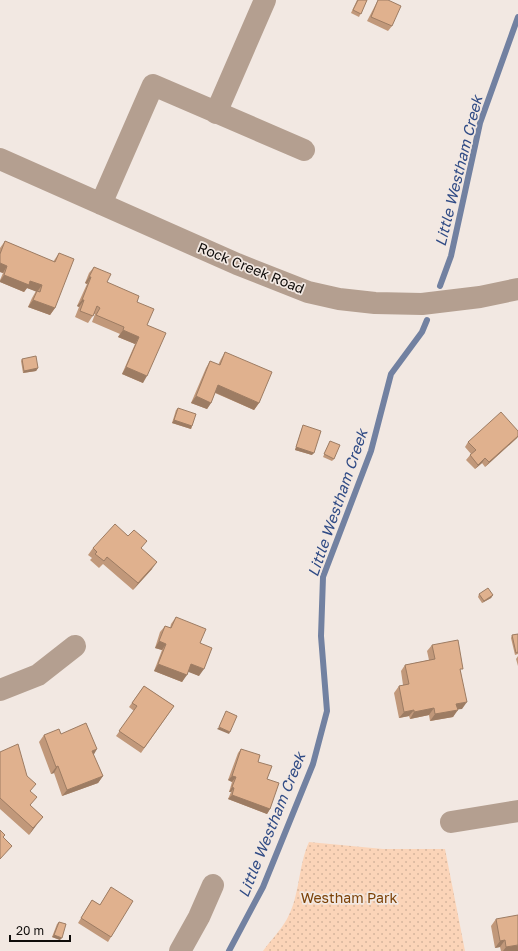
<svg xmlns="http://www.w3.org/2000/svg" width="518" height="951" font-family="'Golos Text',sans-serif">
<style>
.park{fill:url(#park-dots)}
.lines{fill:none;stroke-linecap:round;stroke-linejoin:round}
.stream{stroke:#7281a1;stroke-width:6}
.minor{stroke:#b49f90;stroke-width:22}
.wall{fill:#c1987a}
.shaded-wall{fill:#9d7c63}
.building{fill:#e0b18e;stroke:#9d7c63}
.labels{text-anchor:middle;stroke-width:3.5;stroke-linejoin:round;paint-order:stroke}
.street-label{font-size:14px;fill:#0f0c0a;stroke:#f2e8e2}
.park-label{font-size:14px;fill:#7c4208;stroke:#f2e8e2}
.water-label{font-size:15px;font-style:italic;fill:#304b85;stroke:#f2e8e2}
</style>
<defs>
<pattern id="park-dots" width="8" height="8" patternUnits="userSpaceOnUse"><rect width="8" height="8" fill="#fbd4b8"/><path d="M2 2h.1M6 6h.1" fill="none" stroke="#d6b59d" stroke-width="1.8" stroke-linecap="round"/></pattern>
</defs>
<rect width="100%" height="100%" fill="#f2e8e2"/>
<!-- park -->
<path class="park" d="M309,842L383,849H445L465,951H263C270,941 281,930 287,919C300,896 298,866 309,842Z"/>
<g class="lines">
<!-- stream -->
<path class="stream" d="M440,286L451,256L480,123L518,17
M229,951L263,887L313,764L327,711L321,636L323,577L371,451L391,374L422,332L427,320"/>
<!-- minor -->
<path class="minor" d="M216,113L265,0
M0,159L237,264L308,292L339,299L375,303L422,304L480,297L518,289
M101,204L153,85L304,150
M0,690L38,675L75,646
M451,822L518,811
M180,951L199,917L213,885"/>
</g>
<!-- wall -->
<path class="wall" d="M357,0H367L359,17L351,13Z
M378,0H388L392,26L388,31L367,21Z
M5,241L53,262L59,253L55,308L50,315L28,307L32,298L36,291L27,288L24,292L0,282V280L3,273L0,272V248Z
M94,267L107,282L137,302L147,325L143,383L122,374L135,344L118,337L120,334L92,322L95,314H94L88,323L75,317L79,307L77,306L87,284L85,283L89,273Z
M225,352L259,403L254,410L215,393L211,403L207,409L191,403L206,368L210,361L218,365L221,359Z
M22,359L38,368L36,371L23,373L21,361Z
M178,408L192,426L191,429L172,423L176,410Z
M303,425L312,455L295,450L302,428Z
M518,431V437L517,438L485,467L482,463L475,469L466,460L471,454L465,447L468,442Z
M330,441L334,459L332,461L323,457Z
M128,536L142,549L152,569L133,590L103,564L99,568L90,560L92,558L88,555L93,548Z
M479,594L493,595L491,598L482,603L478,597Z
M176,617L200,643L199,676L188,671L182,682L154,671L162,650L155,648L160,632L165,626L170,628L171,624Z
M518,634V654L515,655L511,638L512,635Z
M432,645L461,672L462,709H457L453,717L430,721L429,715L410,719L409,716L399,718L394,693L399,686L403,685L401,671L405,665L429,660L427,651Z
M518,656V666L516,659Z
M144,686L174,706L141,753L116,736L134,711L129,707Z
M61,734L93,755L103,776L98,783L62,796L54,773L51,774L39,742L44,735Z
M241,749L258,762L267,779L270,809L267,814L228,799L231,792H229L232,782L228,780L238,753Z
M0,752L31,806L43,817L38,823L29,835L0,809Z
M111,887V937L108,942L78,923L92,900L100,905Z
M496,919L518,951H501L500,947L495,948L491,926Z
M59,922L60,940L52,937L57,924Z"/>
<!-- shaded-wall -->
<path class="shaded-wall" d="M0,263L7,266L3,273L0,272Z
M4,275L30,281L42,285L37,292L27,288L24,292L0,282V281Z
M89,277H91L87,284L85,283Z
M33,300L55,308L50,315L28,307Z
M82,300H84L79,307L77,306Z
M123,330L139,337L135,344L118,337Z
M126,367L147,376L143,383L122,374Z
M38,368L36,371L23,373L24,371Z
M218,385L259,403L254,410L214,392Z
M196,396L211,403L207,409L191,403Z
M174,420L192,426L191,429L172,423Z
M518,436L517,438L485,467L489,462Z
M296,447L314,453L312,455L295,450Z
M485,458L482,463L475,469L478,465Z
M157,562L152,569L133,590L138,583Z
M493,595L491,598L482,603L484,601Z
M159,641L166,644L162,650L155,648Z
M158,664L187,675L182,682L154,671Z
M191,664L204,669L199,676L186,671Z
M467,702L462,709L452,710L456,704Z
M434,708L429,715L410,719L414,712Z
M414,710L409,716L399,718L404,712Z
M458,710L453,717L430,721L435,714Z
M219,727L230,732L229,734L217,729Z
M97,749L93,756L92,751Z
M58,766L54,773L51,774L56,767Z
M103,776L98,783L62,796L67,790Z
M232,776L236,777L232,782L228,780Z
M232,787L234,788L231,792H229Z
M232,795L270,809L267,814L228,799Z
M43,817L38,823L29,835L33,828Z
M54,935L62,938L60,940L52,937Z
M505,940L500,947L495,948L500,941Z
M518,945V951H503L506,947Z"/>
<!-- building -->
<path class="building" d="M358,0H367L361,14L353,10Z
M378,0H388L401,6L392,26L371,17Z
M5,241L55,262L59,253L74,259L55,308L33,300L37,291L40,292L42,285L30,281L29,285L4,275L7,266L0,263V254Z
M94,267L111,274L107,282L139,296L137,302L154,309L147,325L166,333L147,376L126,367L139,337L123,330L124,327L96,315L100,308L97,306L93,316L80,311L84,300H82L91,277H89Z
M225,352L272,372L259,403L218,385L211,403L196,396L210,361L220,365Z
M36,356L38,368L24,371L22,359Z
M178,408L196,414L192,426L174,420Z
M501,412L518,431V436L489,462L485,458L478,465L470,455L476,450L468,442Z
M303,425L321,431L314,453L296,447Z
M330,441L340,445L334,459L324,454Z
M115,524L128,536L134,530L147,541L141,548L157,562L138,583L107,557L104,561L95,554L97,552L93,548Z
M488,588L493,595L484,601L479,594Z
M176,617L206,629L200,643L212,648L204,669L191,664L187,675L158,664L166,644L159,641L165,626L171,628Z
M518,634V652L516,653L512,635Z
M458,640L463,669H460L467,702L456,704L458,710L435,714L434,708L414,712V710L404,712L399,686L409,684L405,665L435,659L432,645Z
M144,686L174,706L144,748L119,731L137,706L132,703Z
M226,711L237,716L230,732L219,727Z
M86,723L97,749L92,751L103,776L67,790L58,766L56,767L44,735L59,729L61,734Z
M18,744L27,776L36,784L30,791L37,797L30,805L43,817L33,828L0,798V752Z
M241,749L260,755L258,762L272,766L267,779L279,783L270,809L232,795L234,788L232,787L236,777L232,776Z
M0,830L5,835L3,837L12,846L0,859Z
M111,887L133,901L111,937L81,918L92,900L100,905Z
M518,915V945L506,947L505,940L500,941L496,919Z
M59,922L66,924L62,938L54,935Z"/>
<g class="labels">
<!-- street labels -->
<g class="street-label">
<text transform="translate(251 268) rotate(22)" y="5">Rock Creek Road</text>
</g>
<!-- park labels -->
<g class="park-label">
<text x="349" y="903">Westham Park</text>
</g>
<!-- water labels -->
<g class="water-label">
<text transform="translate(459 171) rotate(-76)" y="5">Little Westham Creek</text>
<text transform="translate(338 503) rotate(-71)" y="5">Little Westham Creek</text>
<text transform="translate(272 825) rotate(-68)" y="5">Little Westham Creek</text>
</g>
</g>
<!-- scale -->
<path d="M10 935v6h60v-6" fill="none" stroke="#0f0c0a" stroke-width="2"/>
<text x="16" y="935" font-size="12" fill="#0f0c0a" stroke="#f2e8e2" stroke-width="3" paint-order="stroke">20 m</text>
</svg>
